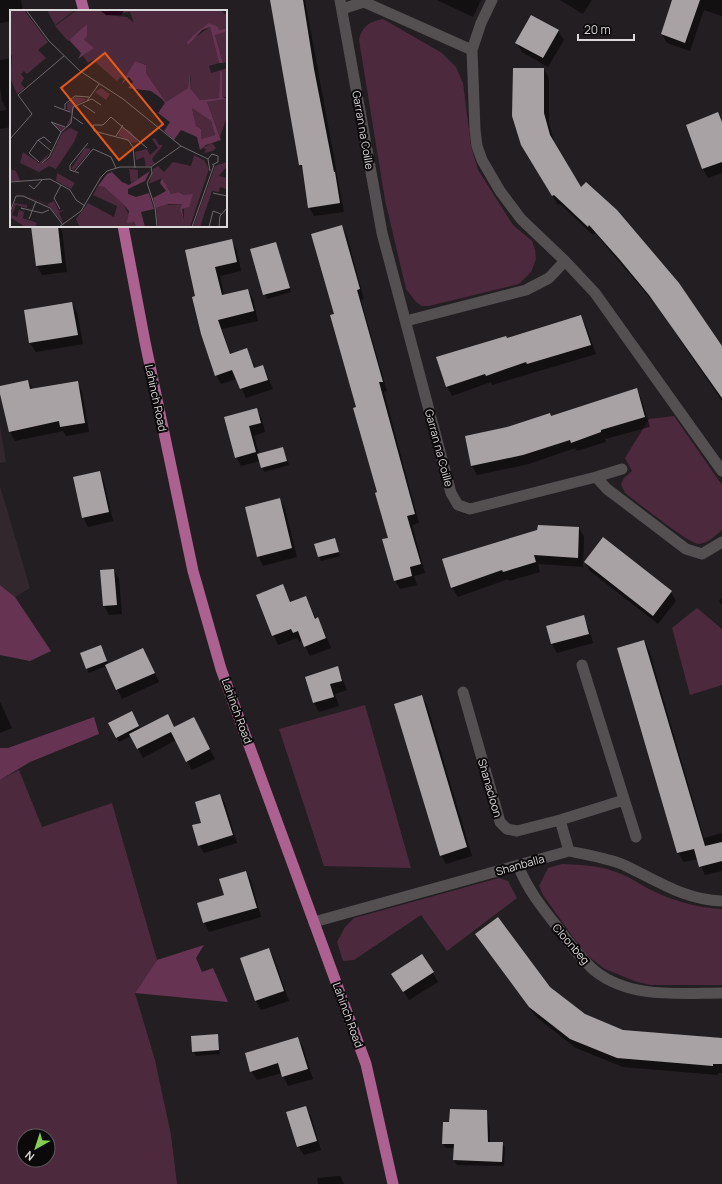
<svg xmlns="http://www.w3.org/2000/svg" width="722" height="1184" font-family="Manrope,sans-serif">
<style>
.built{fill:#31272d}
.green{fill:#4d293e;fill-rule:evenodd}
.forest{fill:#663452}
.shadow{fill:#0007}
.building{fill:#a8a2a5}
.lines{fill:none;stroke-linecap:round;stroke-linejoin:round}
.minor{stroke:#544f51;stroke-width:11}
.primary{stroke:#ad6190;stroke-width:11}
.labels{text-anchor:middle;stroke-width:4;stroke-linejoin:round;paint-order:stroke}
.street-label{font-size:11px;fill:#dbd8da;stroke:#0b090a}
.inset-road{fill:none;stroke:#6d686b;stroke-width:1}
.view{fill:#e8590c;fill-opacity:0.15;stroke:#e8590c;stroke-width:2}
.inset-edge{fill:none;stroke:#dbd8da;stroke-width:2}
</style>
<rect width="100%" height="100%" fill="#231e21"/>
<!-- built -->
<path class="built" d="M0,425L6,462L0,463Z
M0,486L30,588L15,597L0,585Z"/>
<!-- green -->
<path class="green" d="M383,19L442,53L456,67L463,83L471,146L478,170L513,225L532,241L535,250L536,259L531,272L519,284L429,306H422L416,302L406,289L385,200L359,40C361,27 370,21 383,19Z
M674,416L722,485V530C715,536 708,543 699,544C689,544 636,501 625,493L621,484L624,478L632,471L625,458L649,419Z
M697,608L722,629V685L690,695L672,628Z
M365,705L411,868L324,866L279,729Z
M19,770L42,827L112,803L157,960L135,993L155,1060L171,1135L177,1184H0V780ZM24,1136H48V1160H24Z
M562,864C580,865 599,865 616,872C628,876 638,883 649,889C671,900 697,908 722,909V985H651L637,982L605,969L585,954L543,895L539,886L548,868Z
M499,878L508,881L517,898L447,951L421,915L354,960L343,961L337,942L345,927L354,918Z"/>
<!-- forest -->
<path class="forest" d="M0,585L15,597L51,651L30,661L0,655Z
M94,717L99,734L30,762L0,780V748H8Z
M204,945L196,958L202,972L213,968L228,1002L135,993L157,960Z"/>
<!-- shadow -->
<path class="shadow" d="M0,0H21L23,11H11V21L0,23Z
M270,0H305L344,212L314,216L309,207L304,170L300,165Z
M437,0H481L473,17Z
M560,0H592L583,14Z
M673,0H722V16L704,10L690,51L667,43L662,34Z
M558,31L564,40L548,67L522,52L517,43Z
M11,58V110H9L11,114V127L0,129V111L7,110L2,101L0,87V60Z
M544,69L549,78V123L555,145L581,188L722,347V401L656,305L595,233L593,235L560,204L558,205L527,154Z
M718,114L722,121V173L708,178L703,169Z
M32,226H59L62,231L67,272L42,275L37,266Z
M342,227L347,236L364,299L361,300L387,391L384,392L419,523L412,525L425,573L414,576L417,585L400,589L395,580L389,538L355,409L358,408L335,315Z
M231,241L237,250L241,271L220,276L224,295L248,290L253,299L258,321L222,329L231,355L246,350L255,368L263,366L273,389L246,398L237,379L221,384L216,375L196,297Z
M276,243L291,292L267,299L251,250Z
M72,303L77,312L83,344L36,352L30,343L25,311Z
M581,316L586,326L596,354L492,385L491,382L452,396L447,386L507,339Z
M28,381L33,389L77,382L82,391L89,432L66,436L63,431L15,441L10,432L0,387Z
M636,389L641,398L650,427L605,439L606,442L577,451L575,448L529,464L477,475L472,466L466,437L551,417Z
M256,409L262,419L265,432L254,436L259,454L283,448L289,465L264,472L260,461L241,466L236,457L225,418Z
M99,472L104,481L113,521L88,527L83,517Z
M280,499L285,509L297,557L263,566L258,556Z
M579,528L584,537L583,567L538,564L540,572L509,581L508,579L458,597L452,588L443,560Z
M334,539L340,556L321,561L315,544Z
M585,562L671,592L676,601L658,624L590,571Z
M114,570L119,579L122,614L109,615L104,606L101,571Z
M283,586L291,602L306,597L316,619L318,618L323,628L331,648L310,656L302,640L299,642L297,638L278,645L257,595Z
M722,598V605L719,601Z
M583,617L588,626L593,643L557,653L552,644L547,626Z
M644,641L649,650L704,838L722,833V871L705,875L698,859L684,862L678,853L618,649Z
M143,649L159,682L122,699L106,666L89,673L87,669L103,650L108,664Z
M338,668L347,690L335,694L339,706L319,712L314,703L306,677Z
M421,696L427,705L472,856L446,864L441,855Z
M0,702L12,728L0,733Z
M131,712L140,729L199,728L215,759L192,770L176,740L143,758L131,736L119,742L109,723Z
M220,795L225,803L237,843L204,853L199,845Z
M246,872L251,881L261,917L209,932L204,922Z
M476,934L585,1015L623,1031L722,1039V1036V1073H718V1075L623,1067L576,1048L536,1017Z
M269,949L274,958L289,1001L261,1010L256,1001L241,958Z
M433,973L438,982L409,1000L398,983Z
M217,1035L219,1040L220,1054L196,1056L193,1051Z
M298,1038L303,1047L313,1079L288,1086L282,1073L257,1080L251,1071Z
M305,1107L311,1116L321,1150L304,1155L298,1146Z
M486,1111L490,1128V1143H502L505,1148L504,1166L457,1165L454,1160L455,1148H446L443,1144L450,1124Z
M340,1176L344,1184H318L317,1178Z"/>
<!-- building -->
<path class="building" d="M270,0H303L314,69L334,172H335L340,203L308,208L302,165H299Z
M672,0H700L685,43L661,34Z
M531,15L559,30L543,58L515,43Z
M513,68H544V113L550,135L581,187L586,182L617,210L679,283L722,346V398L649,295L620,260L589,225L588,227L554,195L552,196L521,145L512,116Z
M718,112L722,122V162L702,169L686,125Z
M342,225L360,289L357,290L383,382H379L415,514L407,516L421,564L410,567L412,576L394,581L382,539L388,538L375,493L377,492L353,408L356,407L330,315L334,314L311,234Z
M31,226H58L62,263L36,266Z
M232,239L237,262L215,267L222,295L248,289L254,311L218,320L230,354L247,348L254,368L263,365L268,380L240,389L232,370L215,376L201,334L192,297L195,296L185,250Z
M276,242L290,288L263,295L250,249Z
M72,302L78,335L29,343L24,310Z
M581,315L591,345L527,364L526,362L486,376L485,374L446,387L436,357L506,336L507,338Z
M28,380L30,389L78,381L85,423L60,427L59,421L9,432L0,394V386Z
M637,388L645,417L601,430V432L571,443L570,440L523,455L471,466L465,436L507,427L550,413L551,416Z
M257,408L261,423L249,426L256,452L235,458L224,417Z
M283,447L287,461L261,468L257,454Z
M100,471L109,512L82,518L73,477Z
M280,498L292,548L257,557L245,507Z
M538,525L579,527L578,558L534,555L536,562L503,572L502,570L451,588L442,559L537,530Z
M603,537L672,591L653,616L584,562Z
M335,538L339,552L318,557L314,544Z
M114,569L117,605L103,606L100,570Z
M283,584L290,602L306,596L315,619L318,617L326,638L304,647L298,631L293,633L291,629L272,636L256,595Z
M584,615L589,634L551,644L546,626Z
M644,640L705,846L722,842V861L699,867L694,849L677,853L617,648Z
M101,645L107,661L86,669L80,653Z
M143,648L155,673L116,690L105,665Z
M338,666L342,681L330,684L334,697L313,703L305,677Z
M422,695L467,847L440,856L394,704Z
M132,711L139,726L116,738L108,723Z
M168,714L174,727L194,717L210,749L186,762L171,732L137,749L129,734Z
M220,794L233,835L198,846L192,825L201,823L195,802Z
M246,871L257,908L203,923L197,903L224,895L219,879Z
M498,917L550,987L585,1014L623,1030L722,1038V1064H713V1066L617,1058L570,1039L529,1007L475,934Z
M269,948L284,991L255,1001L240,958Z
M422,954L434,972L403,992L391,974Z
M218,1034L219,1050L192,1052L191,1036Z
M298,1037L308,1069L282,1077L278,1063L250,1072L245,1053Z
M306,1106L317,1141L297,1147L286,1112Z
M450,1109L487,1110L488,1142H503L502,1162L453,1160L454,1144H442L443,1122H449Z"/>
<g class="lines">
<!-- minor -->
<path class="minor" d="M340,0L382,233L451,493L458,505L470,509L596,477L607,489L686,549L702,554L722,542
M492,0L481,23L472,50L475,130L477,146L482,160L500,191L521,219L565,261L595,293L722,471
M342,9L364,2L472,50
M406,321L526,290L549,278L565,261
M596,477L622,469
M582,665L636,837
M463,692L500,822L507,829L517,831L560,820L569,851
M560,820L624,800
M518,865C527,889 543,909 559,929C570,944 581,959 595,971C630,999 680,993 722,993
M314,922L569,851C587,855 607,858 624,865C656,880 684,900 722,901"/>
<!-- primary -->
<path class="primary" d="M81,0L84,11
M123,226L145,342L193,571L221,669L366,1064L393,1184"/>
</g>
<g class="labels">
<!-- street labels -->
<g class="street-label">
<text transform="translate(363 130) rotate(80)" y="4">Garran na Coille</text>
<text transform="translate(156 398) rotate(78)" y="4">Lahinch Road</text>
<text transform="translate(439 448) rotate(75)" y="4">Garran na Coille</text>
<text transform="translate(237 711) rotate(70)" y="4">Lahinch Road</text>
<text transform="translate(490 788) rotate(74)" y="4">Shanacloon</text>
<text transform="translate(520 865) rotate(-16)" y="4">Shanballa</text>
<text transform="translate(571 944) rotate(49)" y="4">Cloonbeg</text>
<text transform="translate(348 1015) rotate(70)" y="4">Lahinch Road</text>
</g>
</g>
<!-- overview -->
<g transform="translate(10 10)">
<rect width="217" height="217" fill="#231e21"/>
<path d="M0,0H14L38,32L28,40L36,48L17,64L14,61L11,64L14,68L11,74L15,78L7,84L0,68L2,46L0,43ZM37,0H65L45,15ZM67,0H90L96,5L117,7L124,13L120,2L112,3L114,0H209L217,5V52L213,53L205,25L208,20L199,13L177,33L200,17L209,53L199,56L201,63L217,58V87H212L210,61L209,88L190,90L180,78L181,64L178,78L156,92L136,63V55L125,51L119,63L114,69L110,67L107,71L83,50L78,53L73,46L83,38L73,30L77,14L58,31L45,16ZM91,78L100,84L96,90L85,82ZM65,87L77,89L64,96L62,108L59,116L51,121L41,113L55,118L62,105L57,99V94ZM217,89V107L210,127L197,92ZM182,98L201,111L205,125L191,129V119L186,116ZM112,117L120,121L129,132L122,133L108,125ZM60,118L68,122L64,132L46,159L39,156L29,162L10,153L13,142L29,153L40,142L32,154L40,148L52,123ZM145,128L149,135H153L142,149L145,154L136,157L134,147L126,150L125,142L137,139L140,145L148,138L142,129ZM202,133L206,138L203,141L194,143L196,139L192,138ZM75,138L80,139V141L64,160L61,159ZM184,145L194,150L199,159L180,217H148L146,198L156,195L172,194L170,199L174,211V185L168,182L161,184L152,168L139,174L143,159L148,156L154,162L163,152L181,156ZM217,152V156L209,166L217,168V179L210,177L209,182L202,181L190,217H183L205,156ZM0,159L6,161L10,171H0ZM119,159L128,160V169L121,173ZM47,163L65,173L61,179L46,171ZM88,176L94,177L113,194L126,217H70L66,209L78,193L104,207L107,196L83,185ZM0,181L36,193L37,194L44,191L49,201L54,200L49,203L54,214L37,194ZM4,193L17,195V198L6,195L2,205L7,207L9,200L14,202L13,208L27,213L25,217H15L0,207Z" fill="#4d293e"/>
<path d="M199,13L208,17L209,20L216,19L215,22L205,25L213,53H209L200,17L192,20L178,35L177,32L187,22ZM77,14V25L74,30L84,38L68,49L71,43L59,30ZM125,51L136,55V63L156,92L178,78L180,63V78L190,90L209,88L210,61L212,62V87L217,89L197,92L211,130L196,135L190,140L187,127L171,120L164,130L154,121L160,112L148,103L155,93L152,89L141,81L118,78L123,72L119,67L111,75ZM182,98L201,111L205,125L191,129V119L186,116ZM140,161L135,171L118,179V184L126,187L139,183L144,199L131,202L135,217H126L124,212L117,213L119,201L113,194L94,177L88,176L97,164L102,162L112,172L119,175ZM152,168L161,184L168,182L174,185L183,184L179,197L172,199L174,212L170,199L172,194H159L146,198L143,188L156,181L150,173Z" fill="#663452" fill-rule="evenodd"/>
<path d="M90,0H114L111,5H96Z" fill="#270019"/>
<path class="inset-road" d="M16,0L39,31L70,61L113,89L171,136L198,149L200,161M77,91L82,89L91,95M73,95L85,103M44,96L60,102M55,99V94L65,86L79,87M63,107L73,114M51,122L41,112L55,117M106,126L113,115M0,129L22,104L8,85L54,46M28,130L34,127L41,133M198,149L202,144L208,146V152L202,155M29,152L19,143L28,130L41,141M32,153L39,147L51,122L61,113L63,97L77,91L89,74M141,157L142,163L137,173L145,197L147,217M125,158L123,137L118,130L84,121L83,115H93L101,107L137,138M65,161L83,139L101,147L106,158M69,163L60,160V155L78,133M0,172L40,169L60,180L66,190L75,196M19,175L24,179L32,170M203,183L217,186M14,199L11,198L32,203L39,200M50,199L44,188L51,175M0,202L6,186H13L40,198L53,215M19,209L26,191M49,217L71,201L91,167L97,161L110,157H141L171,136M182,217L204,155M199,217L203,201L211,204M209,217L210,206L217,198"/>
<path class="view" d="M95,43L153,114L109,150L51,78Z"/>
<rect width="217" height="217" class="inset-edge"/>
</g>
<!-- north arrow -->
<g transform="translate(36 1148) rotate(219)"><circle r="19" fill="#0b090a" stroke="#5e5c5d"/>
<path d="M0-3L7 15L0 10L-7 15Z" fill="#83d04e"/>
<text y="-6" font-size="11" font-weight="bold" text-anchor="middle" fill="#dbd8da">N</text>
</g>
<!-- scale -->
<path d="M578 34v6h56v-6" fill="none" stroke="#dbd8da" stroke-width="2"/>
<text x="584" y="34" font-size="12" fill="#dbd8da" stroke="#0b090a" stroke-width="3" paint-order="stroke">20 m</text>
</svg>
